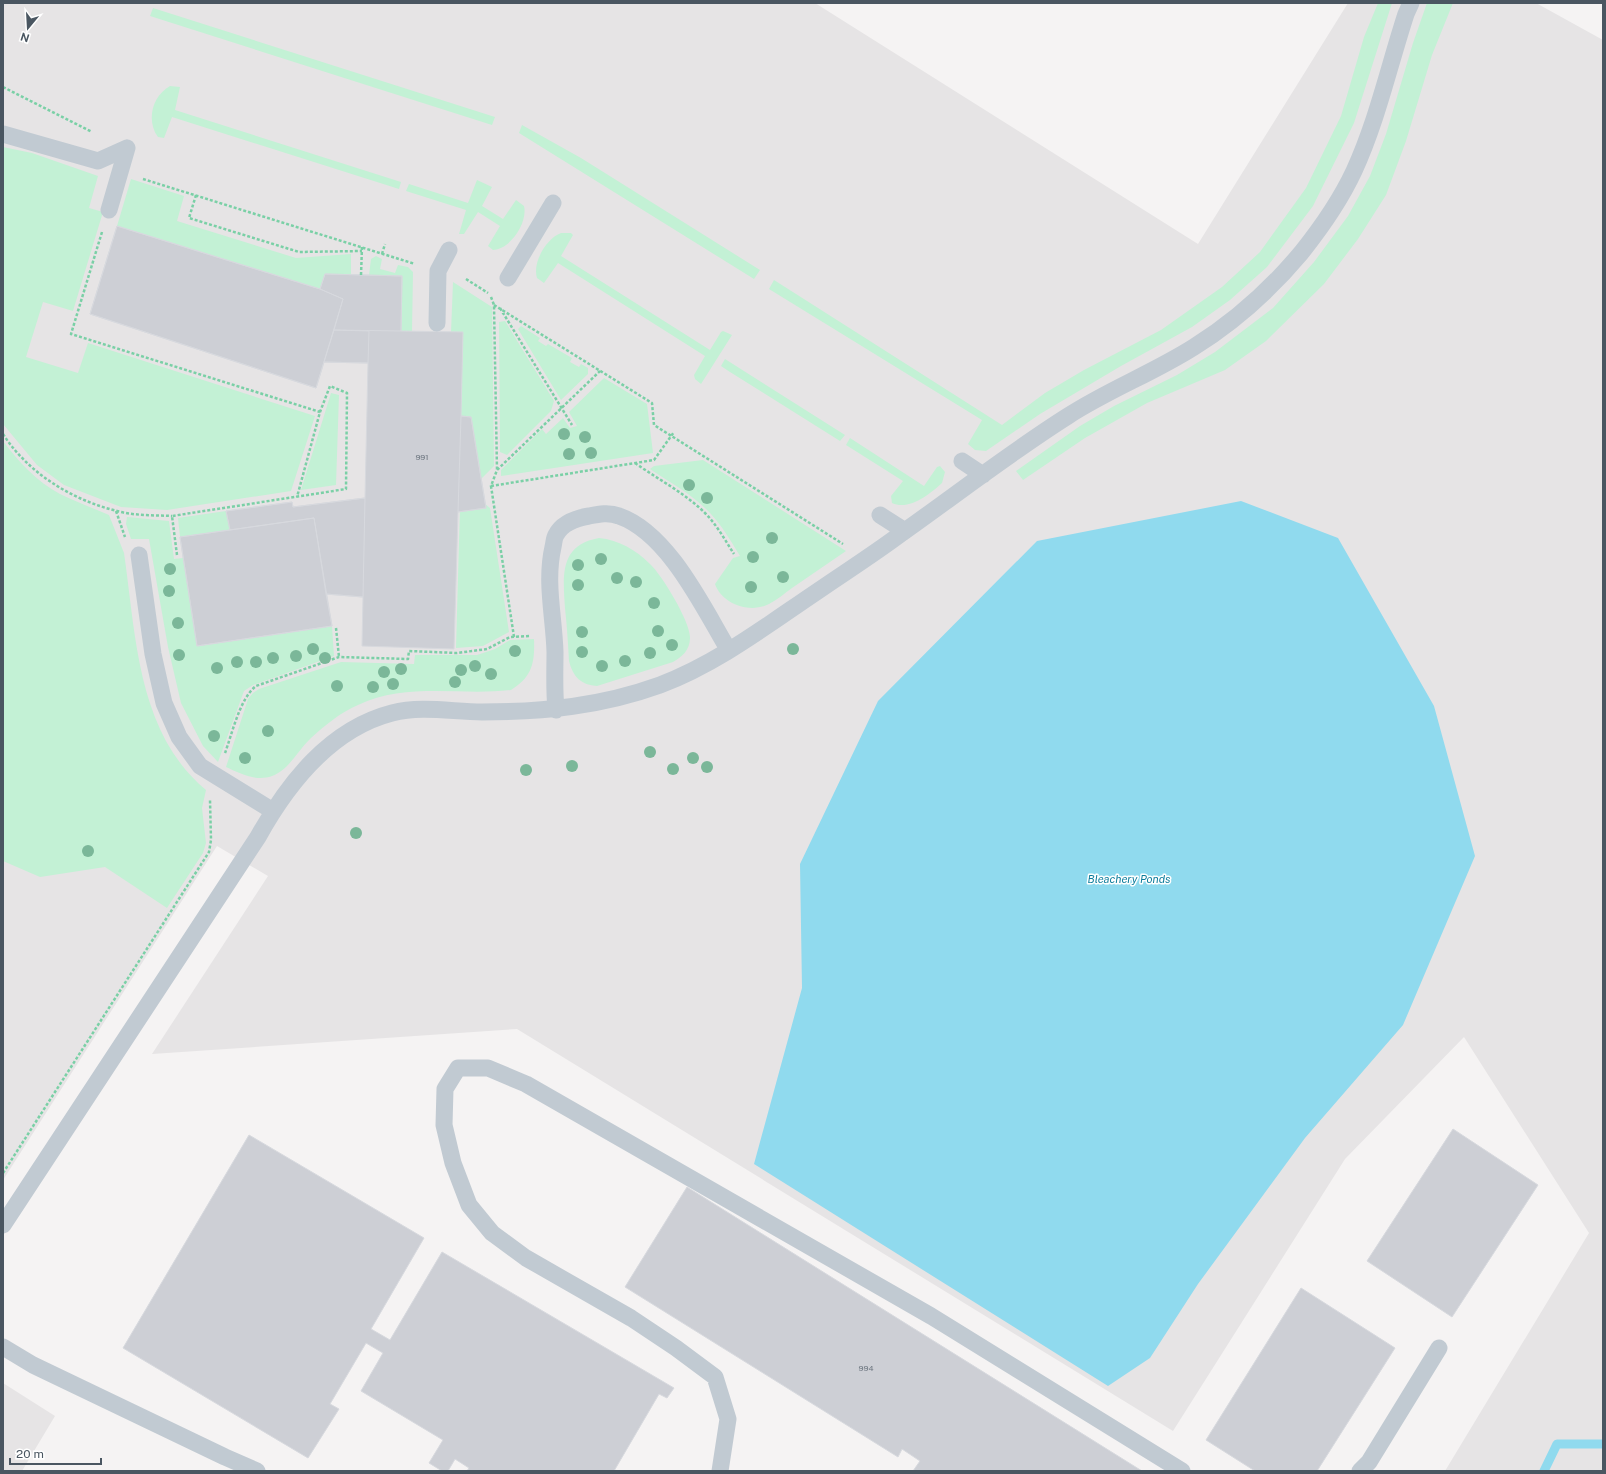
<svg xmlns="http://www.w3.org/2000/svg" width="1606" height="1474" font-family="'Public Sans',sans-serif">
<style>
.education{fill:#e6e4e5}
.green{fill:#c3f1d5}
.water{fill:#90daee}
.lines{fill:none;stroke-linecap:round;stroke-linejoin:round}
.stream{stroke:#90daee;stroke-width:9}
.building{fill:#cdcfd5;stroke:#d7d9de}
.path{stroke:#7ad0a6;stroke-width:2.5;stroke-dasharray:3 2;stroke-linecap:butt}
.service{stroke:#c1cad2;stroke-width:17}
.tree{fill:#7bb799}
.labels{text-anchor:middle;stroke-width:3;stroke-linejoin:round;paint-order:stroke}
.number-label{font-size:8px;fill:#6b747e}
.water-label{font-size:11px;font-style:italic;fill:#0c7c9b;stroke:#fff}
</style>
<rect width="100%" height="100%" fill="#f5f3f3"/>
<!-- education -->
<path class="education" d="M3,3H815L1198,244L1348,3H1536L1603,40V1471H1445L1589,1233L1464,1037L1345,1159L1173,1431L517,1029L152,1054L268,876L217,846L3,1180Z
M3,1383L55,1416L22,1471H3Z"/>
<!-- green -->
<path class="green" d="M1378,3H1392L1354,123L1313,206L1267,267L1230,300L1192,327L1121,366L1040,414L986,451L975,450L968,444L982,420L769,289L774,280L1002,425L1045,393L1084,370L1161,330L1222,287L1260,252L1306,188L1341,116L1364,37Z
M1427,3H1453L1432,55L1406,141L1386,195L1358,239L1324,284L1266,341L1225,370L1147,403L1085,438L1023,480L1016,471L1080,426L1114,406L1177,375L1215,352L1273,308L1314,262L1348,216L1370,176L1386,134L1413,43Z
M153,8L495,117L492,125L150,16Z
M170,86L180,87L175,110L401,182L399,189L172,117L164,138L158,137C146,121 152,96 170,86Z
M522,125L581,158L760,270L754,279L519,133Z
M3,147L32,153L98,176L89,208L103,212L73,311L43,302L26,357L78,373L88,343L315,416L291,491L167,510L121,507L64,485L37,465L3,424Z
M131,179L184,196L177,221L296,258L351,254V275L325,274L320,289L117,226Z
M477,180L492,187L482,206L503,219L516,200L524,206C528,222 511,249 493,250L488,246L500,226L478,212L464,234H459L466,210L406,191L409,184L468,203Z
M561,233H571L573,235L561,256L710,350L721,332L723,331L732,335L701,384L695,379L694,375L705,356L558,263L544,283L537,278C532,262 547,238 561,233Z
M376,256L382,259L380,269L395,273L398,265L408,267L413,272L412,332L401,331L402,276L369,275L371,259Z
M453,282L492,307L494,466L482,478L459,479L463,333L451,332Z
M505,321L554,401L551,411L507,455L500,452L499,322Z
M521,326L540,338L538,341L546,346L548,344L572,358L570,362L579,367L581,364L588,368V374L561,400L518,329Z
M725,359L845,435L840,441L730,372L721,366Z
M604,378L647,404L653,453L501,476V470L542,429L546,434L563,418L570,428L577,426L569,412Z
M331,393L339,395L336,485L301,490Z
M850,438L924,486L937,467L940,466L945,472L942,483C930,494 909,511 892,503L891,496L903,481L846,445Z
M3,441C18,461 37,482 60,494C76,502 93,508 109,515L124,553C136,635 137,733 206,790L202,808L206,843L203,853L167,908L105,867L40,877L3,861Z
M703,460L846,551C828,563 810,576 792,588C785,593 777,600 769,604C750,614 722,604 715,584L733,558L740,556C731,541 722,526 710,513C693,495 671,483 650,469L654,466Z
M485,504L490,508L509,632L483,646L456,648L460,507Z
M226,511L230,530L180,537L178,518Z
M127,517L169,521L174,559L183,558L197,646L332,626L334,656L253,685L244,691L218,762L203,746L181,703L168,647L149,539H131L126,524Z
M599,538C619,540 636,550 650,564C662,575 691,623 690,638C690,650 682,657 673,662L597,686C581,685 573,677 569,661C568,644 567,626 565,608C563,576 559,545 599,538Z
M534,639C535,663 532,677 511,690C460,696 406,682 358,705C341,712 324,726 311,738C298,750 289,770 272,776C256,782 239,773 226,767L248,699L253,693L259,689L341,662L414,664L415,655H477L495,649L510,640Z"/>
<!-- water -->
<path class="water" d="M1241,501L1338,538L1434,706L1475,856L1403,1025L1305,1138L1198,1284L1150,1358L1108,1386L754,1164L802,988L800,864L878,701L1037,541Z"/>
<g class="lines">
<!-- stream -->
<path class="stream" d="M1544,1471L1557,1444H1603"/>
</g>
<!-- building -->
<path class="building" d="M117,226L320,289L325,274L402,276L401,331L463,332L461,416L471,417L486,508L458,512L454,649L362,646L363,597L326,594L332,626L197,646L180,537L230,530L226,511L292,502L293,507L365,498L368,363L324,362L316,388L90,314Z
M117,226L320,289L343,299L316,388L90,314Z
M325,274L402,276L401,331L334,330L343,299L320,289Z
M334,330L369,331L368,363L324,362Z
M461,416L471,417L486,508L458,512Z
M365,498L363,597L326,594L314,518L230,530L226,511L292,502L293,507Z
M314,518L332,626L197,646L180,537Z
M1453,1129L1538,1185L1452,1317L1367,1261Z
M249,1135L424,1238L371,1329L390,1340L442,1252L674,1388L667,1398L659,1394L614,1471H467L469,1468L455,1459L448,1471H442L429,1463L443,1440L361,1391L383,1353L366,1343L330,1404L339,1409L308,1458L123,1348Z
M687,1187L1142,1471H913L920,1461L902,1449L898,1457L625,1287Z
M1301,1288L1395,1348L1317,1471H1255L1206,1440Z"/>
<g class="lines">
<!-- path -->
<path class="path" d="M3,87L92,132
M143,179L415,264
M196,195L189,218L299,252L362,251
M102,232L71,334L320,412
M382,254L385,244
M361,275L362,247
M466,279L488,293
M491,297L494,305L497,470
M494,305L652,403L654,425L843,544
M500,308L572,425
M3,434C28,473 72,500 117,511C135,516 154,515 172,516
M635,463C659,480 685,493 705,513C717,525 725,540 734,554
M491,486L654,460L674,432
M116,511L125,537
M177,555L172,516L346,489L347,393L330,386L320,412L297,497
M336,628L339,657
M514,637L491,486L497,470L600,371
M225,753C232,734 240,698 256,686L339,657L408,659L409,651L457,653L487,649L510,637L530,636
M3,1173L209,852L211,840L210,800"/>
<!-- service -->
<path class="service" d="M3,134L98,161L127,148
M109,210L127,148
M508,278L553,203
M437,323L438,271L449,250
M962,461L983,475
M880,515L905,531
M139,555L153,654L164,703L179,737L200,766L273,811
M556,710C554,690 555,671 555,652C554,617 545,582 553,547C554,543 554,538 556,535C562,523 577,518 589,516C599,514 609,512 619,516C668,533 703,607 728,649
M3,1225L258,837C288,783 330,729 392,713C422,705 453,712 482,712C544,712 602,706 660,685C716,664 766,626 815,593C844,573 874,554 902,533C957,494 1011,452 1068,416C1108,390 1153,373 1194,347C1234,322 1270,290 1301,253C1321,228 1340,201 1354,171C1377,121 1389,66 1406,14L1411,3
M3,1347L33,1365L225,1457L257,1471
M720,1471L728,1419L715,1377L676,1348L631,1318L526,1258L492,1233L469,1205L453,1163L444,1125L445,1089L458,1068H488L526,1084L931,1316L1182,1471
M1360,1471L1369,1462L1439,1348"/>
</g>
<!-- trees -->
<g class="tree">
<circle cx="564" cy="434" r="6"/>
<circle cx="585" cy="437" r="6"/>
<circle cx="591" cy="453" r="6"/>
<circle cx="569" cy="454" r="6"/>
<circle cx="689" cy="485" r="6"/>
<circle cx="707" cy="498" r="6"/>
<circle cx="772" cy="538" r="6"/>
<circle cx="753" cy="557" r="6"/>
<circle cx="601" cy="559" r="6"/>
<circle cx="578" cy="565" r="6"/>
<circle cx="170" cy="569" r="6"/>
<circle cx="783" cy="577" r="6"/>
<circle cx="617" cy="578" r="6"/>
<circle cx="636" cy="582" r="6"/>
<circle cx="578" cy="585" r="6"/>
<circle cx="751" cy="587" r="6"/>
<circle cx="169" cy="591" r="6"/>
<circle cx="654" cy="603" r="6"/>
<circle cx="178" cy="623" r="6"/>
<circle cx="658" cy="631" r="6"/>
<circle cx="582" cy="632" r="6"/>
<circle cx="672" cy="645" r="6"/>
<circle cx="313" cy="649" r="6"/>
<circle cx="793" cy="649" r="6"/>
<circle cx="515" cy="651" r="6"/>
<circle cx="582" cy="652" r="6"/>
<circle cx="650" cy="653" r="6"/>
<circle cx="179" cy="655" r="6"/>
<circle cx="296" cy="656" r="6"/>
<circle cx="273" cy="658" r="6"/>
<circle cx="325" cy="658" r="6"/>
<circle cx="625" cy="661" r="6"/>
<circle cx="237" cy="662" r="6"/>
<circle cx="256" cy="662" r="6"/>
<circle cx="475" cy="666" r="6"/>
<circle cx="602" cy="666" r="6"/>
<circle cx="217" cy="668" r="6"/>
<circle cx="401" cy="669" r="6"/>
<circle cx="461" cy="670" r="6"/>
<circle cx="384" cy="672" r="6"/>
<circle cx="491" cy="674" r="6"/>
<circle cx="455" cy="682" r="6"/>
<circle cx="393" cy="684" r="6"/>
<circle cx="337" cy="686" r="6"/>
<circle cx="373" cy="687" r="6"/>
<circle cx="268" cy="731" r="6"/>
<circle cx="214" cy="736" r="6"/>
<circle cx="650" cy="752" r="6"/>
<circle cx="245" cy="758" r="6"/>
<circle cx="693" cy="758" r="6"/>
<circle cx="572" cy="766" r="6"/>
<circle cx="707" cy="767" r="6"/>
<circle cx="673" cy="769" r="6"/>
<circle cx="526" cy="770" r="6"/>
<circle cx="356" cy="833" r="6"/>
<circle cx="88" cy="851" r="6"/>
</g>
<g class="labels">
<!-- number labels -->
<g class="number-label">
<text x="422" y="460">991</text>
<text x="866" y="1371">994</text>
</g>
<!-- water labels -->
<g class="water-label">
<text x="1129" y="883">Bleachery Ponds</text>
</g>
</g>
<!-- border -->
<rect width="1606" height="1474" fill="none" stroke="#4a5661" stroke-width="8"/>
<!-- north arrow -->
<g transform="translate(28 28) rotate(198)" stroke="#ffffff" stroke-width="3" paint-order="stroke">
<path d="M0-3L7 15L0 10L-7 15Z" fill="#4a5661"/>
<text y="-6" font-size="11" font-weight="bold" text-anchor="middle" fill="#4a5661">N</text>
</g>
<!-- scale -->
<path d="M10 1458v6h91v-6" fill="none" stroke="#4a5661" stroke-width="2"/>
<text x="16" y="1458" font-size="12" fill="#4a5661" stroke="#ffffff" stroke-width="3" paint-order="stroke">20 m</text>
</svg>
